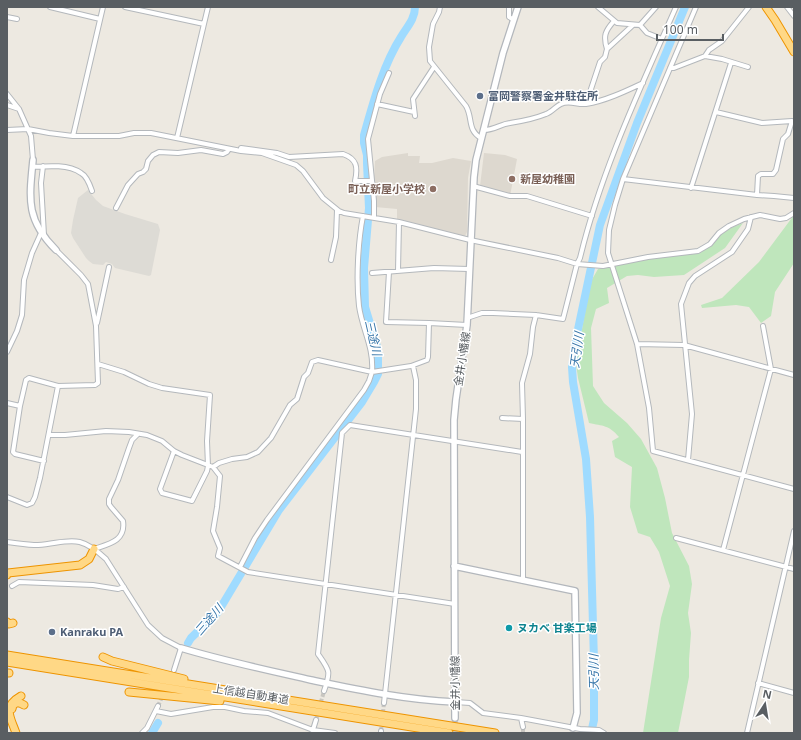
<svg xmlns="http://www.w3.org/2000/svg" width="801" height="740" font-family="'Noto Sans','Noto Sans JP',sans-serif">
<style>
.industrial{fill:#dddbd5}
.education{fill:#ddd8cf}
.green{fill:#bfe6bc}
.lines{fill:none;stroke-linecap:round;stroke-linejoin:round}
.river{stroke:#9fdbff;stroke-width:8}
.street-tunnel{stroke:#c8c6c1;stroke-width:4;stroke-dasharray:4 2;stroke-linecap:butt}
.secondary-tunnel{stroke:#c8c6c1;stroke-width:5.5;stroke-dasharray:5.5 3;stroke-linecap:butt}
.street-casing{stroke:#b4b8bc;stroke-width:6}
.secondary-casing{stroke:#b3b7bc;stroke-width:8}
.highway-casing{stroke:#ee9400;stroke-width:9}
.street{stroke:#fff;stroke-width:4}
.secondary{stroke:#fff;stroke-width:5.5}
.highway{stroke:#ffd886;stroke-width:7}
.service-dot{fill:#5c6f8a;stroke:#fff;stroke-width:1.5}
.education-dot{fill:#8d6e63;stroke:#fff;stroke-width:1.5}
.culture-dot{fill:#0f9aa8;stroke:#fff;stroke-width:1.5}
.labels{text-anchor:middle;stroke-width:3;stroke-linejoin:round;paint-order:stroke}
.service-label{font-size:11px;font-weight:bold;fill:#4e5e75;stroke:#fff;text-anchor:start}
.education-label{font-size:11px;font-weight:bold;fill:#785e54;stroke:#fff;text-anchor:start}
.street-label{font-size:11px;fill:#595e62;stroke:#fff}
.culture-label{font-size:11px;font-weight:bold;fill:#0d838f;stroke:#fff;text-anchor:start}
.water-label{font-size:12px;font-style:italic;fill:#3877aa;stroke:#fff}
</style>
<rect width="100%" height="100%" fill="#ede9e1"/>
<!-- industrial -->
<path class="industrial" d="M88,190L96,200L103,206L125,214L158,224L160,230L151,275L149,276L115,268L112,264L106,262L103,265L93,264L89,261L86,258L73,238L71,233L73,220L78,198Z"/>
<!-- education -->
<path class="education" d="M408,153V156H420L419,163H432L453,158L471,161L468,178L467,232L465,236L397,219V209L375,207L376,200L374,179L375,161L382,157Z
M484,153L505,155L517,159L510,196L480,186Z"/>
<!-- green -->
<path class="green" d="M794,215V263L775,292L771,316L761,323L749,307L736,305L702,308L701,305L722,298L759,262Z
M743,223L725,248L684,275L654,277L638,275L627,276L607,288L609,303L596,309L591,328L593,386L604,403L627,423L641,439L657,468L665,498L672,533L689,566L692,584L688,613L691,633L689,660V677L678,733H643L661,618L670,586L659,552L650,537L638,533L630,507L632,467L615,457L612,441L619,437C609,425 603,426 589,423L578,378L576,364L590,283L598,269L648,259L700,253L711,245L721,234L731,228Z"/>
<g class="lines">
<!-- river -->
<path class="river" d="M188,643L191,638L218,612L279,510L362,402L374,382L378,374V350L365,307L364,268L369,208L367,163V155L364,143V135C373,103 383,65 401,37C407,27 415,19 415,7
M152,733L158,723
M591,733L594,720V662L590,517L586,459L573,382L572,367L577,334L600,225L637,123L685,7"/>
<!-- street-tunnel -->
<path class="street-tunnel" d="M158,706L167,686
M316,720L324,691
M381,731L384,703
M523,733V727"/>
<!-- secondary-tunnel -->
<path class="secondary-tunnel" d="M455,718V733"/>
<defs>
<path id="street" d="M50,7L100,19
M125,7L204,24
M440,7L439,12L433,24L429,47L430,61L466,106C473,118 467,130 481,138
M509,7V17L514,20
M598,7L617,23L640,25L647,33L662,39
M696,7L623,179L615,205L609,230L608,253L637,344L649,408L653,451L794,489
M787,7L794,16
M7,17L17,19
M640,25L656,7
M607,49C603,36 605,31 614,21
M705,56L709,50L722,41L749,7
M670,68H674L705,56L722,59L748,67
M7,94L19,109L31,136L33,160
M377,104L414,112
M586,104L600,62L605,57L607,49L633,25
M7,105L19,109
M716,112L762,123L792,121L788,134L783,139L776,170L773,174H761L758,176L757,195
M415,116L413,99L434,67
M7,130L28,129L49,133L73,136H119L134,133H151L241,151L262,153L296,165L303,171L323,198L339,211L344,213L399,222L470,240L558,258L577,264L603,266L648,257L698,251L710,244L719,233L729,226L744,219L760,215L780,219L786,218L794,213
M484,130C494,130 501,124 510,123C523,121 534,119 546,114C552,112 556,106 561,104C569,100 577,105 586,104C605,101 626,91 643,83
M73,136L103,7
M177,138L208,7
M241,148L277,153L289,157L343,154C357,159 358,167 355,181H372
M43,166L41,183L44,235
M32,167C47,166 68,164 81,173C87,176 90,185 92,191
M623,179L757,195L774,196L794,198
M473,186L510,196H527L592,216
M691,188L731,63
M116,208L128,185L138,174L143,172L146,169L148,161L153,155L159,152L178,153L201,150L223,154L227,152L229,149
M363,216C358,242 356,279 359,306C362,329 374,347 372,372L411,366L427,360L428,357L429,323L467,325
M374,217V201L368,139L380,94L389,73
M331,260L336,237L337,210
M398,271L399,222
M389,272L386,322L429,323
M372,273L434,268L469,269
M467,318L482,313H493L536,315L563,319L577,264L580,258C601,171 640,89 676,7
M97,323L109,267
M637,344L684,345L794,375
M7,352L17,331L22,315L24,280L32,253L41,233
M98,364L124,372L149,384L162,388L210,395L207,441L208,466L207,471L192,501L162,493L160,489L174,451
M7,403L20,406
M502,418L523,419
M49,435H65L106,431L129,432L147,435L162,441L174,451L182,455L213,467L220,476L217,507L213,531L220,548L218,556L248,572L455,604
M688,460L692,414L681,304L689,283L695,276L732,252L748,229L751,217
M44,461L15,454L13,452L20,406L26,380L29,378L58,386
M213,467L219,463L232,459L247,457L258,452L271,438L290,405L297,399L304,377L308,373L312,362L318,360L372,372L369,381L364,390L267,520L255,538L240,567
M7,497L27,505L32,503L35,497L40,478L58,386L95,385L98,383L96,326L88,284L81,275L56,250
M676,538L794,569
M7,542C17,543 27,545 38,545C71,542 78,533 106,559L148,625L162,638L181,648L174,670
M94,549C109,544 126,541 123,521L111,507L109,504V499L118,480L129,448L132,440L138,434
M723,550L771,369L763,326
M523,581V419L522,383L530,354L533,327L536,315
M12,586L19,582L93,585L118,589L124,587
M758,683L794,693
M324,691C331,671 330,671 318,654L342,433L350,425L522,452
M455,702L470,703L483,713L521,718L580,729L599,730L604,733
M384,703L416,409V380L413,366
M156,711L171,714L213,707H225L244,711L268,713L313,730L335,733
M521,718L523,727
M142,733L147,728L158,706
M312,733L316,720
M381,733V731
M747,733L794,531"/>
<path id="secondary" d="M33,160C29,200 26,220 56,250
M454,566L575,591L577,713L573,728
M181,648C224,661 267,670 311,680C359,690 406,700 455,702
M455,718L454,420L456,399L467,325L474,177L476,160L503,53L518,7"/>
<path id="highway" d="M766,7L775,20L794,52
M7,575L8,573L80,565L89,559L94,549
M7,622L9,624L13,623
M7,655L495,733
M103,657L112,661L184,679
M7,662L449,733
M7,673H9
M129,692L220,701
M12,709L13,705L16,703H20L24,705
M16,733C10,716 2,707 21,696"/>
</defs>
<!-- street casing -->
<use href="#street" class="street-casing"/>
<!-- secondary casing -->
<use href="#secondary" class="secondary-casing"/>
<!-- highway casing -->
<use href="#highway" class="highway-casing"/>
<!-- street -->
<use href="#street" class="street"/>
<!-- secondary -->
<use href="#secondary" class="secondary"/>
<!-- highway -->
<use href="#highway" class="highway"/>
</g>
<!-- markers -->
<g class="service-dot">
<circle cx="480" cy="96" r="4"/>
<circle cx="52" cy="632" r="4"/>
</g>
<g class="education-dot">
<circle cx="512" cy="179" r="4"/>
<circle cx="433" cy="189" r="4"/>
</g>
<circle class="culture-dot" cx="509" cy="628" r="4"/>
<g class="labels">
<!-- service labels -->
<g class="service-label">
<text x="488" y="100">富岡警察署金井駐在所</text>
<text x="60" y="636">Kanraku PA</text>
</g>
<!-- education labels -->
<g class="education-label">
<text x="520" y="183">新屋幼稚園</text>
<text x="425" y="193" text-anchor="end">町立新屋小学校</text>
</g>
<!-- street labels -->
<g class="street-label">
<text transform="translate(462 359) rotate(-81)" y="4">金井小幡線</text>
<text transform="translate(455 683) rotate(-90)" y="4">金井小幡線</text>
<text transform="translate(251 694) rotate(9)" y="4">上信越自動車道</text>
</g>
<!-- culture labels -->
<g class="culture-label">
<text x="517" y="632">ヌカベ 甘楽工場</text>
</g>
<!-- water labels -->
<g class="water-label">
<text transform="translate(373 338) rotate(77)" y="4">三途川</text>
<text transform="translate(577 350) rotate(-82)" y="4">天引川</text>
<text transform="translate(209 620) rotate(-49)" y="4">三途川</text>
<text transform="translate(594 672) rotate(-91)" y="4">天引川</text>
</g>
</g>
<!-- border -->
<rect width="801" height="740" fill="none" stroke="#595e62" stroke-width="16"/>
<!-- north arrow -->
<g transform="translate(765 704) rotate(12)" stroke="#ffffff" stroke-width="3" paint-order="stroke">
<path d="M0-3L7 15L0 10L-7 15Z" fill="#595e62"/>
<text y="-6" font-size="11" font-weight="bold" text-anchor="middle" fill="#595e62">N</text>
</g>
<!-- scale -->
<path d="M657 34v6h66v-6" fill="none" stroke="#595e62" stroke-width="2"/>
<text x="663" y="34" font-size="12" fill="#595e62" stroke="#ffffff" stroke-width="3" paint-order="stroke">100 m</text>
</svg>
